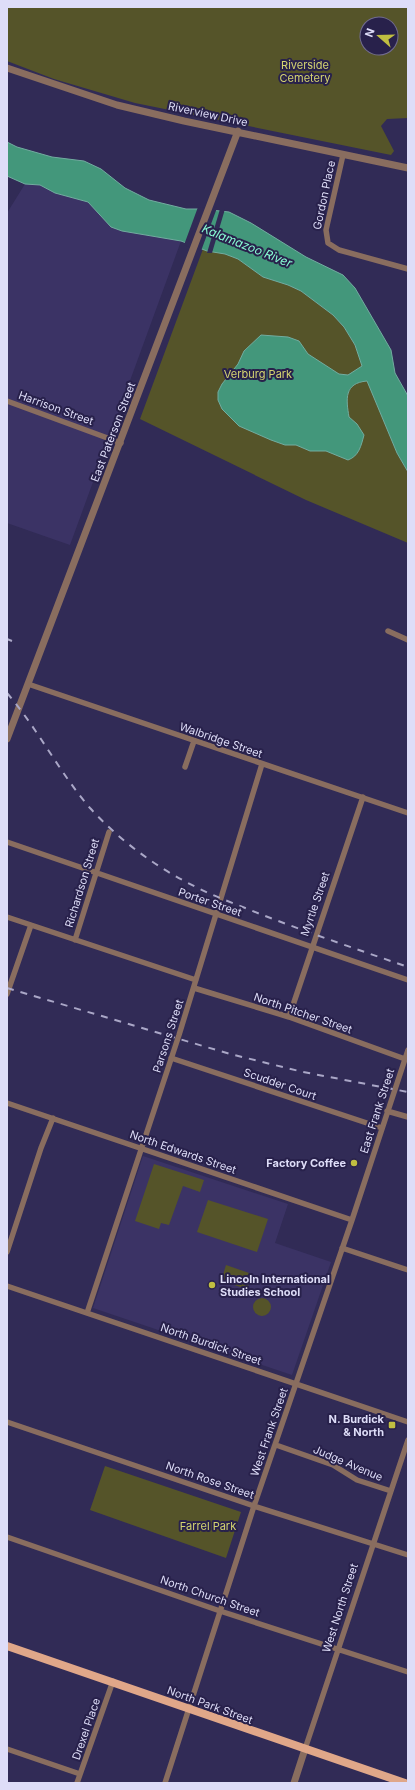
<svg xmlns="http://www.w3.org/2000/svg" width="415" height="1790" font-family="Inter,sans-serif">
<style>
.built{fill:#3b3365}
.green{fill:#555429;fill-rule:evenodd}
.water{fill:#43977b;stroke:#72aca0}
.pier{fill:#312b56}
.lines{fill:none;stroke-linecap:round;stroke-linejoin:round}
.minor{stroke:#896d5f;stroke-width:5.5}
.tertiary{stroke:#896d5f;stroke-width:7}
.primary{stroke:#e0a789;stroke-width:8}
.rail{stroke:#aaa7c7;stroke-width:2;stroke-dasharray:7 7;stroke-linecap:butt}
.poi-dot{fill:#c0be41;stroke:#28214b;stroke-width:1.5}
.labels{text-anchor:middle;stroke-width:4;stroke-linejoin:round;paint-order:stroke}
.park-label{font-size:11px;fill:#d4d470;stroke:#28214b}
.street-label{font-size:11px;fill:#deddf8;stroke:#28214b}
.poi-label{font-size:11px;font-weight:bold;fill:#deddf8;stroke:#28214b;text-anchor:end}
.water-label{font-size:12px;font-style:italic;fill:#89fed5;stroke:#28214b}
</style>
<rect width="100%" height="100%" fill="#312b56"/>
<!-- built -->
<path class="built" d="M25,184L40,185L55,193L88,202L111,227L122,231L181,241L70,545L7,523V213Z
M143,1156L288,1204L275,1243L331,1262L292,1375L93,1308Z"/>
<!-- green -->
<path class="green" d="M7,7H408V118L387,119L381,126L394,151L391,155L135,103L54,79L7,61ZM367,24H391V48H367Z
M203,249L225,253L238,259L263,277L288,285L301,291L333,315L344,327L355,345L397,453L408,472V543L306,500L140,419Z
M154,1164L204,1180L200,1192L183,1186L169,1225L161,1223L159,1229L135,1221Z
M208,1200L268,1219L257,1252L197,1232Z
M226,1265L252,1274L247,1289L221,1281Z
M253 1307a9 9 0 1 1 18 0a9 9 0 1 1-18 0Z
M105,1466L241,1512L226,1558L90,1510Z"/>
<!-- water -->
<path class="water" d="M7,142L17,147L52,157L84,161L101,169L125,188L149,200L186,209H202L229,212L251,223L306,257L343,275L355,288L391,350L395,373L408,396V472L397,453L367,381C344,383 346,399 349,417L357,424L364,435C361,446 359,456 348,460L326,451H310L296,445H285L271,440L239,426L222,409L218,400V392L222,384L238,364L244,351L261,335L288,337L299,341L308,354L339,374L348,375L362,366L355,345L344,327L333,315L301,291L288,285L263,277L238,259L225,254L207,251L181,241L122,231L111,227L88,202L55,193L40,185L25,184L7,176Z"/>
<!-- pier -->
<path class="pier" d="M198,207L217,208L201,251L184,245Z
M220,209H225L212,253H207Z"/>
<g class="lines">
<!-- minor -->
<path class="minor" d="M343,155L326,230L328,243L339,250L408,269
M7,401L121,443
M388,631L408,640
M28,684L408,813
M185,767L194,741
M7,842L408,980
M7,917L196,980
M75,940L109,832
M194,988L289,1017L405,1059
M7,994L31,925
M289,1017L363,797
M171,1058L382,1128
M7,1103L352,1220
M387,1111L408,1117
M342,1248L408,1270
M7,1252L41,1148L53,1118
M7,1286L408,1422
M87,1313L179,1035L262,764
M7,1422L254,1506L408,1555
M276,1445L333,1465L357,1480L391,1491
M7,1537L220,1611L408,1672
M7,1749L80,1774
M305,1749L408,1440
M77,1783L113,1681
M165,1783L254,1506L352,1220L408,1050"/>
<!-- tertiary -->
<path class="tertiary" d="M7,68L117,105L184,121L408,168
M7,739L238,131
M294,1783L305,1749"/>
<!-- primary -->
<path class="primary" d="M7,1646L405,1783"/>
<!-- rail -->
<path class="rail" d="M7,639L12,641
M7,693C38,729 59,772 90,808C119,840 157,868 196,887C217,898 239,905 260,914C309,933 359,950 408,967
M7,988L230,1054L303,1072L408,1092"/>
</g>
<!-- markers -->
<g class="poi-dot">
<circle cx="354" cy="1163" r="4"/>
<circle cx="212" cy="1285" r="4"/>
<rect x="388" y="1421" width="8" height="8" rx="2"/>
</g>
<g class="labels">
<!-- park labels -->
<g class="park-label">
<text x="305" y="69">Riverside<tspan x="305" dy="13">Cemetery</tspan></text>
<text x="258" y="378">Verburg Park</text>
<text x="208" y="1530">Farrel Park</text>
</g>
<!-- street labels -->
<g class="street-label">
<text transform="translate(208 114) rotate(12)" y="4">Riverview Drive</text>
<text transform="translate(324 195) rotate(-78)" y="4">Gordon Place</text>
<text transform="translate(56 408) rotate(20)" y="4">Harrison Street</text>
<text transform="translate(113 432) rotate(-69)" y="4">East Paterson Street</text>
<text transform="translate(221 740) rotate(19)" y="4">Walbridge Street</text>
<text transform="translate(82 883) rotate(-73)" y="4">Richardson Street</text>
<text transform="translate(210 902) rotate(19)" y="4">Porter Street</text>
<text transform="translate(315 904) rotate(-71)" y="4">Myrtle Street</text>
<text transform="translate(303 1013) rotate(19)" y="4">North Pitcher Street</text>
<text transform="translate(168 1036) rotate(-72)" y="4">Parsons Street</text>
<text transform="translate(280 1084) rotate(19)" y="4">Scudder Court</text>
<text transform="translate(377 1111) rotate(-72)" y="4">East Frank Street</text>
<text transform="translate(183 1152) rotate(19)" y="4">North Edwards Street</text>
<text transform="translate(211 1344) rotate(19)" y="4">North Burdick Street</text>
<text transform="translate(269 1432) rotate(-71)" y="4">West Frank Street</text>
<text transform="translate(348 1463) rotate(23)" y="4">Judge Avenue</text>
<text transform="translate(210 1480) rotate(19)" y="4">North Rose Street</text>
<text transform="translate(210 1596) rotate(19)" y="4">North Church Street</text>
<text transform="translate(340 1608) rotate(-72)" y="4">West North Street</text>
<text transform="translate(210 1705) rotate(20)" y="4">North Park Street</text>
<text transform="translate(86 1729) rotate(-71)" y="4">Drexel Place</text>
</g>
<!-- poi labels -->
<g class="poi-label">
<text x="346" y="1167">Factory Coffee</text>
<text x="220" y="1283" text-anchor="start">Lincoln International<tspan x="220" dy="13">Studies School</tspan></text>
<text x="384" y="1423">N. Burdick<tspan x="384" dy="13">&amp; North</tspan></text>
</g>
<!-- water labels -->
<g class="water-label">
<text transform="translate(247 246) rotate(22)" y="4">Kalamazoo River</text>
</g>
</g>
<!-- border -->
<rect width="415" height="1790" fill="none" stroke="#deddf8" stroke-width="16"/>
<!-- north arrow -->
<g transform="translate(379 36) rotate(290)"><circle r="19" fill="#28214b" stroke="#716c90"/>
<path d="M0-3L7 15L0 10L-7 15Z" fill="#c0be41"/>
<text y="-6" font-size="11" font-weight="bold" text-anchor="middle" fill="#deddf8">N</text>
</g>
</svg>
